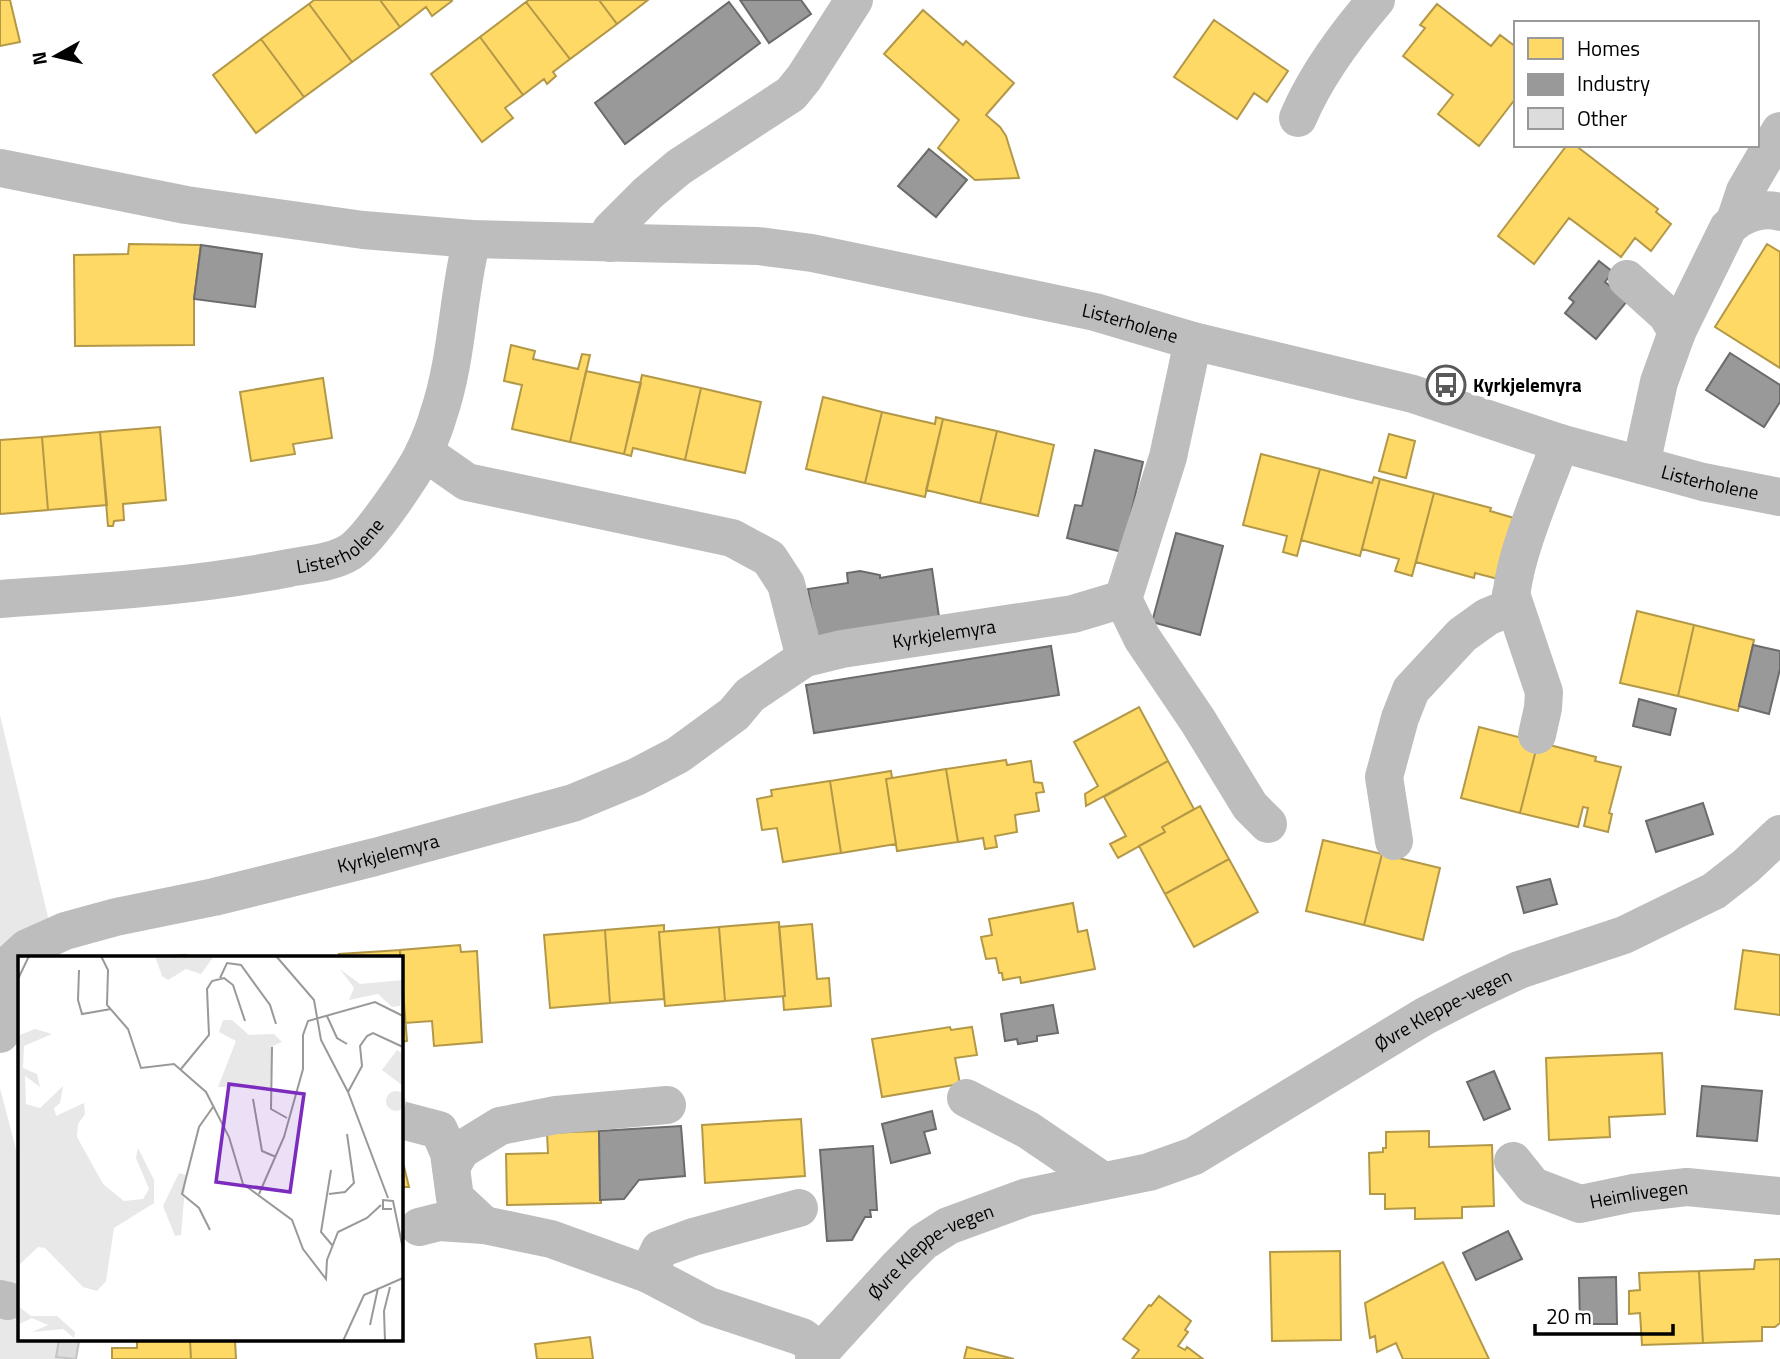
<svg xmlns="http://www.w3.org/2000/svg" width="1780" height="1359" font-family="'Titillium Web',sans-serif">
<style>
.green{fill:#e8e8e8}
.homes{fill:#ffd966;stroke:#b29847;stroke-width:2}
.industry{fill:#999;stroke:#6b6b6b;stroke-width:2}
.building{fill:#dcdcdc;stroke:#c4c4c4;stroke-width:2}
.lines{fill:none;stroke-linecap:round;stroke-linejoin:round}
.minor{stroke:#bdbdbd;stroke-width:38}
.labels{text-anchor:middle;stroke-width:7;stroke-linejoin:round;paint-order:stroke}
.street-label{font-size:19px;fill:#000;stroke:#fff}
.poi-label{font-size:19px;font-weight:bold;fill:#000;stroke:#fff;text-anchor:start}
.inset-road{fill:none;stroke:#999;stroke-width:2}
.view{fill:#7b2cbf;fill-opacity:0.15;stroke:#7b2cbf;stroke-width:3.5}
.inset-edge{fill:none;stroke:#000;stroke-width:3.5}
</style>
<rect width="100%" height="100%" fill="#fff"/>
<!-- green -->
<path class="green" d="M0,715L52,934L19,958V1010L0,1053Z
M0,1088L19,1161V1340H81L77,1359H0Z"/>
<!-- homes -->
<path class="homes" d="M0,0H10L20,42L0,46Z
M314,0H380L400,27L352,62L309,4Z
M380,0H451L452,1L432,16L426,7L400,27Z
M529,0H599L617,24L570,59L526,2Z
M599,0H648L617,24Z
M526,2L570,59L553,72L556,76L547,84L544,79L523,95L480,37Z
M309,4L352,62L304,97L261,39Z
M1437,4L1491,46L1500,35L1516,47V98L1479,146L1438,114L1453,95L1403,56L1425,28L1420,25Z
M923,10L963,45L966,41L1014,83L986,115L1000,127L1006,136L1019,178L975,180L938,148L959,120L884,54Z
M1214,20L1288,71L1267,102L1254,93L1237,119L1174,77Z
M480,37L523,95L505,108L513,118L482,142L431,74Z
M261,39L304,97L256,133L213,75Z
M1567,145H1575L1658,209L1656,212L1671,224L1651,251L1635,238L1621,257L1569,218L1534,264L1498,236Z
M129,244L201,245L194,299V345L75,346L74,255L128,254Z
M1767,244L1780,252V368L1715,327Z
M511,345L535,351L533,359L578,369L582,354L590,355L570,442L512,429L522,385L504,381Z
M586,371L641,383L624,454L570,442Z
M642,375L701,388L685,460L633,448L631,456L624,454Z
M323,378L332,438L293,444L295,454L251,461L240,392Z
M701,388L761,402L745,473L685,460Z
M823,397L882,412L865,483L806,469Z
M882,412L935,424L936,417L943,419L925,497L865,483Z
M943,419L997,431L980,503L926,490Z
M160,427L166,500L123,504L124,520L114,521L113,526H108L100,432Z
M997,431L1054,445L1038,516L980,503Z
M100,432L107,505L48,510L42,437Z
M1389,434L1415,441L1406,478L1379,471Z
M42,437L48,510L0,514V440Z
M1261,454L1320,469L1297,556L1283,552L1287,536L1243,525Z
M1320,469L1372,483L1374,477L1380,479L1360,556L1301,540Z
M1380,479L1434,493L1412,576L1395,571L1399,559L1362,549Z
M1434,493L1491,508L1490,511L1514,518L1498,579L1475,573L1474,578L1416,562Z
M1637,611L1694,625L1678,696L1620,683Z
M1694,625L1754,640L1738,711L1678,696Z
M1139,707L1168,761L1086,806L1085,794L1098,786L1074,742Z
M1479,727L1538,742L1520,813L1461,798Z
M1538,742L1596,757L1595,761L1621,767L1609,813L1612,814L1608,832L1584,826L1588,808L1583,807L1578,827L1520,813Z
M1006,760L1007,765L1031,761L1034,782L1042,783L1044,792L1036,793L1039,811L1015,815L1017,832L995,836L997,847L985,849L983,838L958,842L946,769Z
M1168,761L1194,809L1162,827L1165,832L1118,858L1110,844L1126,836L1104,797Z
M946,769L958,842L897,851L886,779Z
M891,771L892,778L886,779L896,844L841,853L830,781Z
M830,781L841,853L783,862L777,828L762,830L757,799L772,796L771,790Z
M1200,806L1229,859L1165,894L1139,846L1165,832L1162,827Z
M1323,840L1382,854L1364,925L1306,911Z
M1382,854L1440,868L1423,940L1364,925Z
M1229,859L1258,912L1194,947L1165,894Z
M1073,903L1078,932L1087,930L1095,969L1021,983L1020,977L1003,980L1002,973H999L996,958L986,959L981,937L992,935L989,919Z
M779,922L785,996L725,1001L719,927Z
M812,924L817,979L829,978L831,1006L784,1010L783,996H785L779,927Z
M664,925V932H659L664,999L610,1003L605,930Z
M719,927L725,1001L665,1006L659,932Z
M605,930L610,1003L550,1008L544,935Z
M460,945L461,952L477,951L482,1042L434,1046L432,1021L405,1023L400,950Z
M400,950V958H340L339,954Z
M1743,950L1780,955V1015L1735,1009Z
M186,955V958H170V956Z
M401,965L407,1041L401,1042Z
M950,1027L951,1030L972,1027L977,1055L955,1058L960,1084L882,1097L872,1039Z
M1662,1053L1665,1114L1609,1117L1610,1137L1549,1140L1546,1058Z
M801,1119L805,1176L705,1183L702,1125Z
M599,1131L601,1203L507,1205L506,1154L548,1153L547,1133Z
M1429,1131V1147L1492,1145L1494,1206L1462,1207V1218L1415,1219V1208L1385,1209V1194H1370L1369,1153L1383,1152V1148H1386V1132Z
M401,1154L409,1187H401Z
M1340,1251L1341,1340L1272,1341L1270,1252Z
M1780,1259V1323L1775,1327H1762V1341L1703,1343L1699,1271L1754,1269L1755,1260Z
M1443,1262L1489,1359H1403L1396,1343L1377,1352L1375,1336L1370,1338L1365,1303Z
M1699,1271L1703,1343L1642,1345L1640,1313L1629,1314V1291L1640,1290L1639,1273Z
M1159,1296L1191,1321L1185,1330L1188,1332L1178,1346L1185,1350L1187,1347L1203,1359H1132L1139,1350L1123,1339L1149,1305L1151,1306Z
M590,1337L593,1359H537L535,1344Z
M137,1340H190L191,1359H112V1348H137Z
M190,1340H235L236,1359H191Z
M967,1347L1014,1359H964Z"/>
<!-- industry -->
<path class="industry" d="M740,0H801L811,14L769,43Z
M729,2L760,43L625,144L595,103Z
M929,149L967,180L936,217L898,186Z
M201,245L262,254L255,307L194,299Z
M1599,261L1613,272L1605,282L1628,300L1596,339L1565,313L1574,302L1569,298Z
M1730,353L1780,385V402L1764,427L1706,390Z
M1095,450L1143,462L1122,552L1067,538L1075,505L1082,506Z
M1176,533L1223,546L1200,635L1152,622Z
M932,569L939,617L816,637L808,589L848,583L847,573L860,571L880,575V578Z
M1753,645L1780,651V669L1769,714L1739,706Z
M1051,646L1059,695L814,733L806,685Z
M1639,699L1676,709L1670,735L1633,726Z
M1703,803L1713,834L1656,852L1646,821Z
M1550,879L1557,904L1524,913L1517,887Z
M1053,1005L1058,1033L1037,1036V1041L1018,1044L1017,1039L1005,1041L1001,1014Z
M1494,1071L1510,1109L1484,1120L1467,1082Z
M1702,1086L1762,1091L1757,1141L1697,1136Z
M932,1111L936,1129L924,1132L930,1153L891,1163L882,1124Z
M681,1126L685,1176L639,1180L624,1199L600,1200L599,1131Z
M873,1146L877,1210H870L871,1217H865L852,1240L827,1241L820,1150Z
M1508,1231L1522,1259L1476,1280L1463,1253Z
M1616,1277L1617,1324H1580L1579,1278Z"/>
<!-- building -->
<path class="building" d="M59,1340H79L76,1359L56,1357Z"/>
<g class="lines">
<!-- minor -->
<g class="minor">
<path d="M1298,118C1316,75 1346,35 1376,0"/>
<path id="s1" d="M0,168L186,205L363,230L472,239L758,246L812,253L1095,312L1193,341L1413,394L1560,443L1703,482L1780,497"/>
<path d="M1735,221L1745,191L1780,131"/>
<path d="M610,243L611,230L648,193L679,167L791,94L804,78L854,0"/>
<path d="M1627,279L1667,315L1677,332"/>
<path d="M1193,341L1168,457L1123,599L1142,638L1198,721L1250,806L1268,824"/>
<path d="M424,452L467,482L732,538L769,558L786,584L805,658"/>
<path d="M1641,465L1659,382L1677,332L1728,228C1741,214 1761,207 1780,212"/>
<path d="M1511,594L1544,692L1543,708L1537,735"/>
<path id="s2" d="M0,599C96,592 194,587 289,568C310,564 332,563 350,552C369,540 415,472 425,450C430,439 435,427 438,416C458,358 457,297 472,239"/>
<path d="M1394,841L1384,777L1400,718L1411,690L1462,635L1487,617L1511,607C1510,562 1545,487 1560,443"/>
<path id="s3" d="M0,1034L14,960L27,948L65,931L116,917L214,897L375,857L573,803L636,777L678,755L734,714L750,695L805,658L842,649L1073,614L1123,599"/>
<path d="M966,1098L1028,1130L1103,1181"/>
<path d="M401,1120L439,1130L449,1153L455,1198L484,1225"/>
<path id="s4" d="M1513,1161L1533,1186L1580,1204L1633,1193L1687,1187L1780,1196"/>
<path d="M451,1167L461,1150L500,1126L556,1115L667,1105"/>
<path d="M419,1227L439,1222L484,1225L551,1239L648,1274L709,1306L802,1337L822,1352"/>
<path d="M648,1274L660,1249L693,1237L799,1208"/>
<path d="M0,1299L8,1301"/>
<path id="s5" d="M814,1359L897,1268L923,1242L948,1226L1027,1197L1149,1172L1194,1156L1425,1016L1472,992L1519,970L1624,935L1714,891L1746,866L1780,834"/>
</g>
</g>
<!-- icons -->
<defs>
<symbol id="bus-ring" viewBox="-11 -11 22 22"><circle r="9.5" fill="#fff" stroke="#595959" stroke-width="1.5"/><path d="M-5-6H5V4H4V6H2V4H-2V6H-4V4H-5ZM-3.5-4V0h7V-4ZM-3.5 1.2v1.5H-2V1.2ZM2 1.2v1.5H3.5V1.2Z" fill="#595959"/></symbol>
</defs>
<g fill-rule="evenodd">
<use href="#bus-ring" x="1424" y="363" width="44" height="44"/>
</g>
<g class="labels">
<!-- street labels -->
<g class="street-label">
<text dy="7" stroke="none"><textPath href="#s1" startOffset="1144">Listerholene</textPath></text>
<text dy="7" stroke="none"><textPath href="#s1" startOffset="1746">Listerholene</textPath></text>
<text dy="7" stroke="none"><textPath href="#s2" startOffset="348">Listerholene</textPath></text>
<text dy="7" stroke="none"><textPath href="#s3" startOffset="1076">Kyrkjelemyra</textPath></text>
<text dy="7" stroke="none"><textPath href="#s3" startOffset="467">Kyrkjelemyra</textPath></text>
<text dy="7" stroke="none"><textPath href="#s5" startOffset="735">Øvre Kleppe-vegen</textPath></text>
<text dy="7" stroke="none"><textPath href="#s4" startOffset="142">Heimlivegen</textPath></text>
<text dy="7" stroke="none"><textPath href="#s5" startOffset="161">Øvre Kleppe-vegen</textPath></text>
</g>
<!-- poi labels -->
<g class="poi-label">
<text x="1473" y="392">Kyrkjelemyra</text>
</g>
</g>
<!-- overview -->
<g transform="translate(18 956)">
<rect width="385" height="385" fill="#fff"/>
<path d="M137,0H196L183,18L168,13L150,24L144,20ZM322,13L342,28L385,24L382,50L374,51L360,38L331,44L336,32ZM205,64H214L231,79L256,78L264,86L255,90L252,132L200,131L218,85L201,76ZM17,73L34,78L6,90L5,112L19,118L22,131L7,120L8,148L22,152L45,130L42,147L36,152L38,160L66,147L67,158L60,168L59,181L85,228L106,245L125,243L131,233L118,202L120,192L136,224V247L96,272L88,325L79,335L65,331L27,292L20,291L0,310V86L2,79ZM379,94L385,98V130L364,114ZM368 145a10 10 0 1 1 20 0a10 10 0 1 1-20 0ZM161,217L168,219L163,279L157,280L145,250ZM0,350L13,360H39L57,376L56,382L45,373L14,376L30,369L14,362L1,368L0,380Z" fill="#e8e8e8"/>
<path class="inset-road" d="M83,0L90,14L89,49L110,73L123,112L156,108L188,136L211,181L225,228L274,264L285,293L308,323L309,304L320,276L349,262L363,249M258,0L296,44L303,84L330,136L370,242M61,14L60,44L64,58L93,53M202,22L209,7L223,9L252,49L258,68M0,23L11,0M309,60L319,82L329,88M254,91L253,153L269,162M163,113L191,79L189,33L194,25L206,22L215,29L227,65M330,136L344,110L342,90L349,80L355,77L385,91M235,143L244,195L258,201M313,214L303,276L314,289M241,238L266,181L285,113V79L290,65L357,46L385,60M311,238L327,236L336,227L329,178M374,253H365V244L375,245L385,293M192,274L181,252L164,238L181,171L195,151M352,369L360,332M325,385L346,339L385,322M367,385L366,355L372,331"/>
<path class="view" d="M211,128L286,138L272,236L198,226Z"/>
<rect width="385" height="385" class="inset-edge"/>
</g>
<!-- legend -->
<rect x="1514" y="21" width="245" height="126" fill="#ffffff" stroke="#999999" stroke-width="2"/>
<rect x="1528" y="38" width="35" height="21" fill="#ffd966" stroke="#999999" stroke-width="2"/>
<text x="1577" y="56" font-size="21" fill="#000000">Homes</text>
<rect x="1528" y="74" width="35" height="21" fill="#999999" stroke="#999999" stroke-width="2"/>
<text x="1577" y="91" font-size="21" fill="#000000">Industry</text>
<rect x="1528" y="108" width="35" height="21" fill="#dcdcdc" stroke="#999999" stroke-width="2"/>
<text x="1577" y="126" font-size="21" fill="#000000">Other</text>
<!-- north arrow -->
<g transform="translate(56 56) rotate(262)" stroke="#ffffff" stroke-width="5" paint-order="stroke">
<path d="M0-5L12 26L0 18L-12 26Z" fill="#000000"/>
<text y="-10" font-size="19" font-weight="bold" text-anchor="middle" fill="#000000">N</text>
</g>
<!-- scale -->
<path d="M1535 1324v10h138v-10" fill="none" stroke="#000000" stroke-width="3.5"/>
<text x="1546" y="1324" font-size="21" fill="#000000" stroke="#ffffff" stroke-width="5" paint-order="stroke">20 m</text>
</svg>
